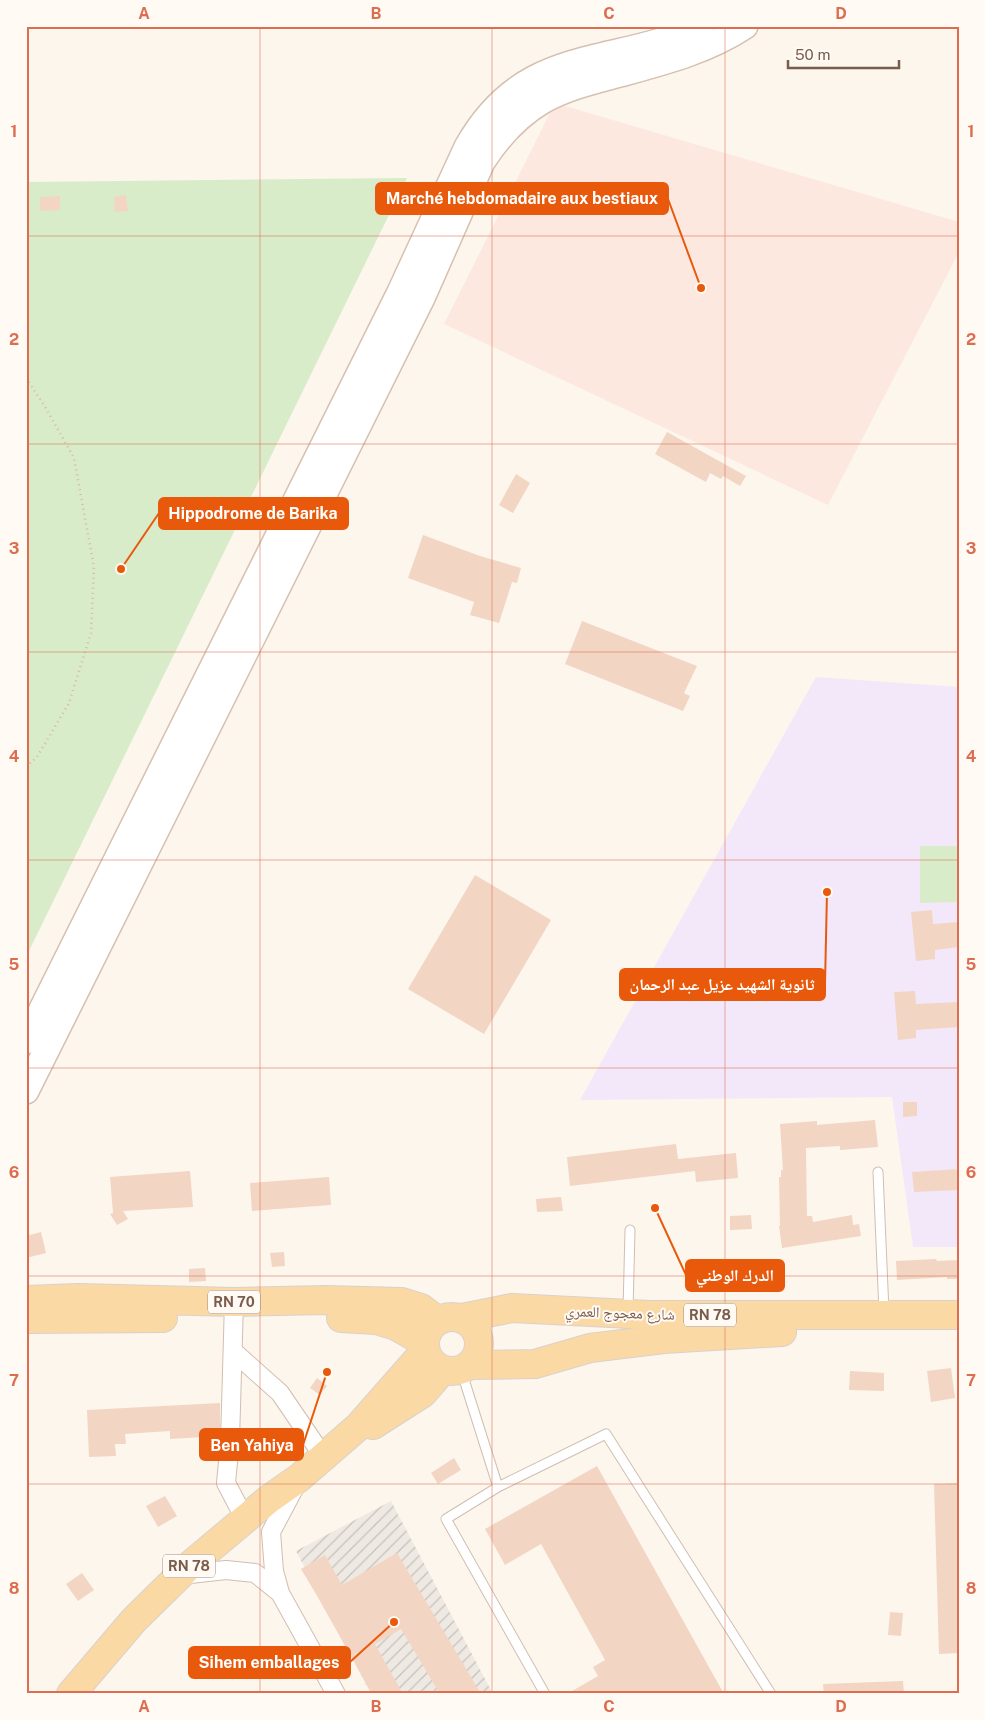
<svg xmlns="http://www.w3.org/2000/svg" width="985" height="1720" font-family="'Public Sans','Noto Naskh Arabic',sans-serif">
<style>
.commercial{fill:#fde8e0}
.industrial{fill:url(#industrial-furrows)}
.education{fill:#f3e8fa}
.pitch{fill:#d8ecc9}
.building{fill:#f3d5c3}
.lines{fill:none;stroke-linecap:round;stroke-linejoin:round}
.lane-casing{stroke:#d1beb0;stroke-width:11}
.street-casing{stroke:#d1beb0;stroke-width:20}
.secondary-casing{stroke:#d6c0b0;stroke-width:28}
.primary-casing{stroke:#dad1cd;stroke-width:30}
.path{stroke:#d9b8a5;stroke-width:2.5;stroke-dasharray:1 4;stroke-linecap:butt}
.lane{stroke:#fff;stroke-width:9}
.street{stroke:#fff;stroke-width:18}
.secondary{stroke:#fff;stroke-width:25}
.primary{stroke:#fbd9a5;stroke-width:28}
.grid{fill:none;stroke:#dc6d51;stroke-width:1;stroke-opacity:0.55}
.labels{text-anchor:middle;stroke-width:4;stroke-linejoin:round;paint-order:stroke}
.shield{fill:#fffaf3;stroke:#a28b7f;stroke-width:1}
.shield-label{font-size:14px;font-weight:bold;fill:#7a5c4d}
.street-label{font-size:15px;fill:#7a5c4d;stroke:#fffaf3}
.leader{fill:none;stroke:#e8590c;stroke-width:2}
.callout-dot{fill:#e8590c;stroke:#fffaf3;stroke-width:2}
.callout{fill:#e8590c;stroke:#e8590c;stroke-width:2}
.callout-label{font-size:16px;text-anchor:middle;font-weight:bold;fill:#fff}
.neatline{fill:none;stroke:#dc6d51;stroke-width:2}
.grid-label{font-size:16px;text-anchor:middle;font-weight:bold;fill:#dc6d51}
</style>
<defs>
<pattern id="industrial-furrows" width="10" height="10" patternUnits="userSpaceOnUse" patternTransform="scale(1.25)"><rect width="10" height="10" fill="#efe9e4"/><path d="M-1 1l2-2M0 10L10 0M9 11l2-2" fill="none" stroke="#c7c0bb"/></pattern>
</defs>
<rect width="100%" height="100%" fill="#fdf6ec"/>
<!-- commercial -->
<path class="commercial" d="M555,103L959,222V252L828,505L444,324Z"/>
<!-- industrial -->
<path class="industrial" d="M391,1501L493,1694H371L296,1551Z"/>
<!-- education -->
<path class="education" d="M816,677L959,687V1247H913L892,1097L580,1100Z"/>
<!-- pitch -->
<path class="pitch" d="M407,178L26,957V182Z
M920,846H959V902L920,903Z"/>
<!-- building -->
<path class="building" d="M126,195L128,211L115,212L114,197Z
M60,196V210L40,211V197Z
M667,432L746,476L740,486L723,476L721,479L710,473L706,482L655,454Z
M516,474L530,483L513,513L499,505Z
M423,535L480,556L521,568L517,583L512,582L499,623L470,615L474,602L408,578Z
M582,621L697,666L684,693L690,696L683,711L565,664Z
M475,875L551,920L484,1034L408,989Z
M932,910L933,924L959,922V947L935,950V959L916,961L911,912Z
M915,991L916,1004L959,1002V1027L916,1030V1038L898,1040L894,992Z
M903,1102H917V1116L903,1117Z
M875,1120L878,1147L840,1150V1146L806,1148L807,1216H812L813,1222L852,1215L853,1225L859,1224L861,1236L782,1248L779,1226H780L779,1177H781V1170H783L780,1124L817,1121V1125Z
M676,1144L678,1159L736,1153L738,1178L696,1182L695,1171L570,1186L567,1157Z
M959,1169V1190L914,1192L912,1172Z
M190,1171L193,1207L123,1211L128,1219L117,1225L110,1214L113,1213L110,1177Z
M329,1177L331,1205L252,1211L250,1183Z
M561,1197L563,1211L537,1212L536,1199Z
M751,1215L752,1229L730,1230V1216Z
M41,1232L46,1253L26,1258V1236Z
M284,1252L285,1266L272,1267L270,1253Z
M936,1259L937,1261L959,1260V1279H947V1277L897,1280L896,1261Z
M205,1268L206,1281L189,1282V1269Z
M951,1368L955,1398L931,1402L927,1371Z
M850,1371L884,1373V1391L849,1390Z
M317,1378L327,1386L320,1395L310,1388Z
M220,1403V1436L170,1439V1431L125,1434L126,1444H115L116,1456L89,1457L87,1410Z
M454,1458L461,1470L438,1484L431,1473Z
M597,1466L724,1694H567L598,1676L593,1667L605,1660L541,1544L505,1565L485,1529Z
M959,1483V1653L939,1654L934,1484Z
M165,1496L177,1516L158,1527L146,1506Z
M397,1553L481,1694H440L401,1629L375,1644L403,1694H372L316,1594L301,1569L325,1555L342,1585Z
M82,1573L94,1590L78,1601L66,1584Z
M890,1612L903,1613L901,1636L888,1635Z
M903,1681L904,1694H824L823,1684Z"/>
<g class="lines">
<defs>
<path id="lane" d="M878,1172L884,1312
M628,1311L630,1230
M461,1370L498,1487
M545,1694L446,1519L498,1487L606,1434L771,1694"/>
<path id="street" d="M234,1302L230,1441L226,1483L245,1519
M234,1352L280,1393L323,1456
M181,1575L226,1570L255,1573L280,1593L274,1571L271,1532L297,1483
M280,1593L336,1694"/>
<path id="secondary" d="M26,1041L400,292L467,147C525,44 609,68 701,26
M26,1091L422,298L482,162C498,137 518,115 544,100C568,87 594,81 620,74C664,62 707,51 745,26"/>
<path id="primary" d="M26,1300L79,1298L234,1302L326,1300L402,1302L421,1308L437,1320
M425 1344a27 27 0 1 1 54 0a27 27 0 1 1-54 0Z
M341,1318L376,1320L396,1326L424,1342
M462,1318L512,1308L650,1315H959
M26,1319L163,1318
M469,1365L535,1364L590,1348L664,1339L782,1332
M373,1425L423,1393L443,1370
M71,1694L134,1620L188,1567L269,1499L299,1478L359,1426L425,1351"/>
</defs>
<!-- lane casing -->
<use href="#lane" class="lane-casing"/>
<!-- street casing -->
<use href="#street" class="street-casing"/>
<!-- secondary casing -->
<use href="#secondary" class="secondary-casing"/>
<!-- primary casing -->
<use href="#primary" class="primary-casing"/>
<!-- path -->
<path class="path" d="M26,378L44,405L74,458L94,567L91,633L69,703L37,757L26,767"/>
<!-- lane -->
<use href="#lane" class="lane"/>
<!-- street -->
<use href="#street" class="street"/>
<!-- secondary -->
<use href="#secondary" class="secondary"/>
<!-- primary -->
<use href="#primary" class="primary"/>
</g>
<!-- grid -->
<path class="grid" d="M260,26V1694M492,26V1694M725,26V1694M26,236H959M26,444H959M26,652H959M26,860H959M26,1068H959M26,1276H959M26,1484H959"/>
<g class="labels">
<!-- shield labels -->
<g class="shield">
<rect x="208" y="1290.5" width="52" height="23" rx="4"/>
<rect x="684" y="1303.5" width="52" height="23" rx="4"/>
<rect x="163" y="1554.5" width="52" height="23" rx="4"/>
</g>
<g class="shield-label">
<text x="234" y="1307">RN 70</text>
<text x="710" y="1320">RN 78</text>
<text x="189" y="1571">RN 78</text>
</g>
<!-- street labels -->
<g class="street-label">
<text transform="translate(620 1313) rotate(2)" y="5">شارع معجوج العمري</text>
</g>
</g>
<!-- callouts -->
<path class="leader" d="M701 288L668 199M121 569L159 513M827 892L825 984M655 1208L686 1275M327 1372L303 1445M394 1622L350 1662"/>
<g class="callout-dot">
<circle cx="701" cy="288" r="5"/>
<circle cx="121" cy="569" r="5"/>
<circle cx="827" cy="892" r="5"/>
<circle cx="655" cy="1208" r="5"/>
<circle cx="327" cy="1372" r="5"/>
<circle cx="394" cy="1622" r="5"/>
</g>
<g class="callout">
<rect x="376" y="183" width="292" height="31" rx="5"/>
<rect x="159" y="498" width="189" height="31" rx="5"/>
<rect x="620" y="969" width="205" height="31" rx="5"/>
<rect x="686" y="1260" width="98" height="31" rx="5"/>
<rect x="200" y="1429" width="103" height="31" rx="5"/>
<rect x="189" y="1647" width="161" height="31" rx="5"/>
</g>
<g class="callout-label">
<text x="522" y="204">Marché hebdomadaire aux bestiaux</text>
<text x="253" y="519">Hippodrome de Barika</text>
<text x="722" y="990">ثانوية الشهيد عزيل عبد الرحمان</text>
<text x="735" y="1281">الدرك الوطني</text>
<text x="252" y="1451">Ben Yahiya</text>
<text x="269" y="1668">Sihem emballages</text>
</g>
<!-- border -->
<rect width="985" height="1720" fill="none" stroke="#fffaf3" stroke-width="55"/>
<!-- scale -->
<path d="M788 60v8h111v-8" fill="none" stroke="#7a5c4d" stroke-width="2.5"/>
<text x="795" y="60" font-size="15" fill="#7a5c4d" stroke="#fffaf3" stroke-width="4" paint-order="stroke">50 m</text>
<rect x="28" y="28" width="930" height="1664" class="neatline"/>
<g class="grid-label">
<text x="144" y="19">A</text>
<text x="376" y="19">B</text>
<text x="609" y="19">C</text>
<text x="841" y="19">D</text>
<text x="14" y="137">1</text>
<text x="971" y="137">1</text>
<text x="14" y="345">2</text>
<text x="971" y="345">2</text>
<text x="14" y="554">3</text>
<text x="971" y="554">3</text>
<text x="14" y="762">4</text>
<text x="971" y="762">4</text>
<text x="14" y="970">5</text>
<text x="971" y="970">5</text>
<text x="14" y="1178">6</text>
<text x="971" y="1178">6</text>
<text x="14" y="1386">7</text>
<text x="971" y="1386">7</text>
<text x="14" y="1594">8</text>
<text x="971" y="1594">8</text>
<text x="144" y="1712">A</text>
<text x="376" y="1712">B</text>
<text x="609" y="1712">C</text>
<text x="841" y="1712">D</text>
</g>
</svg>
